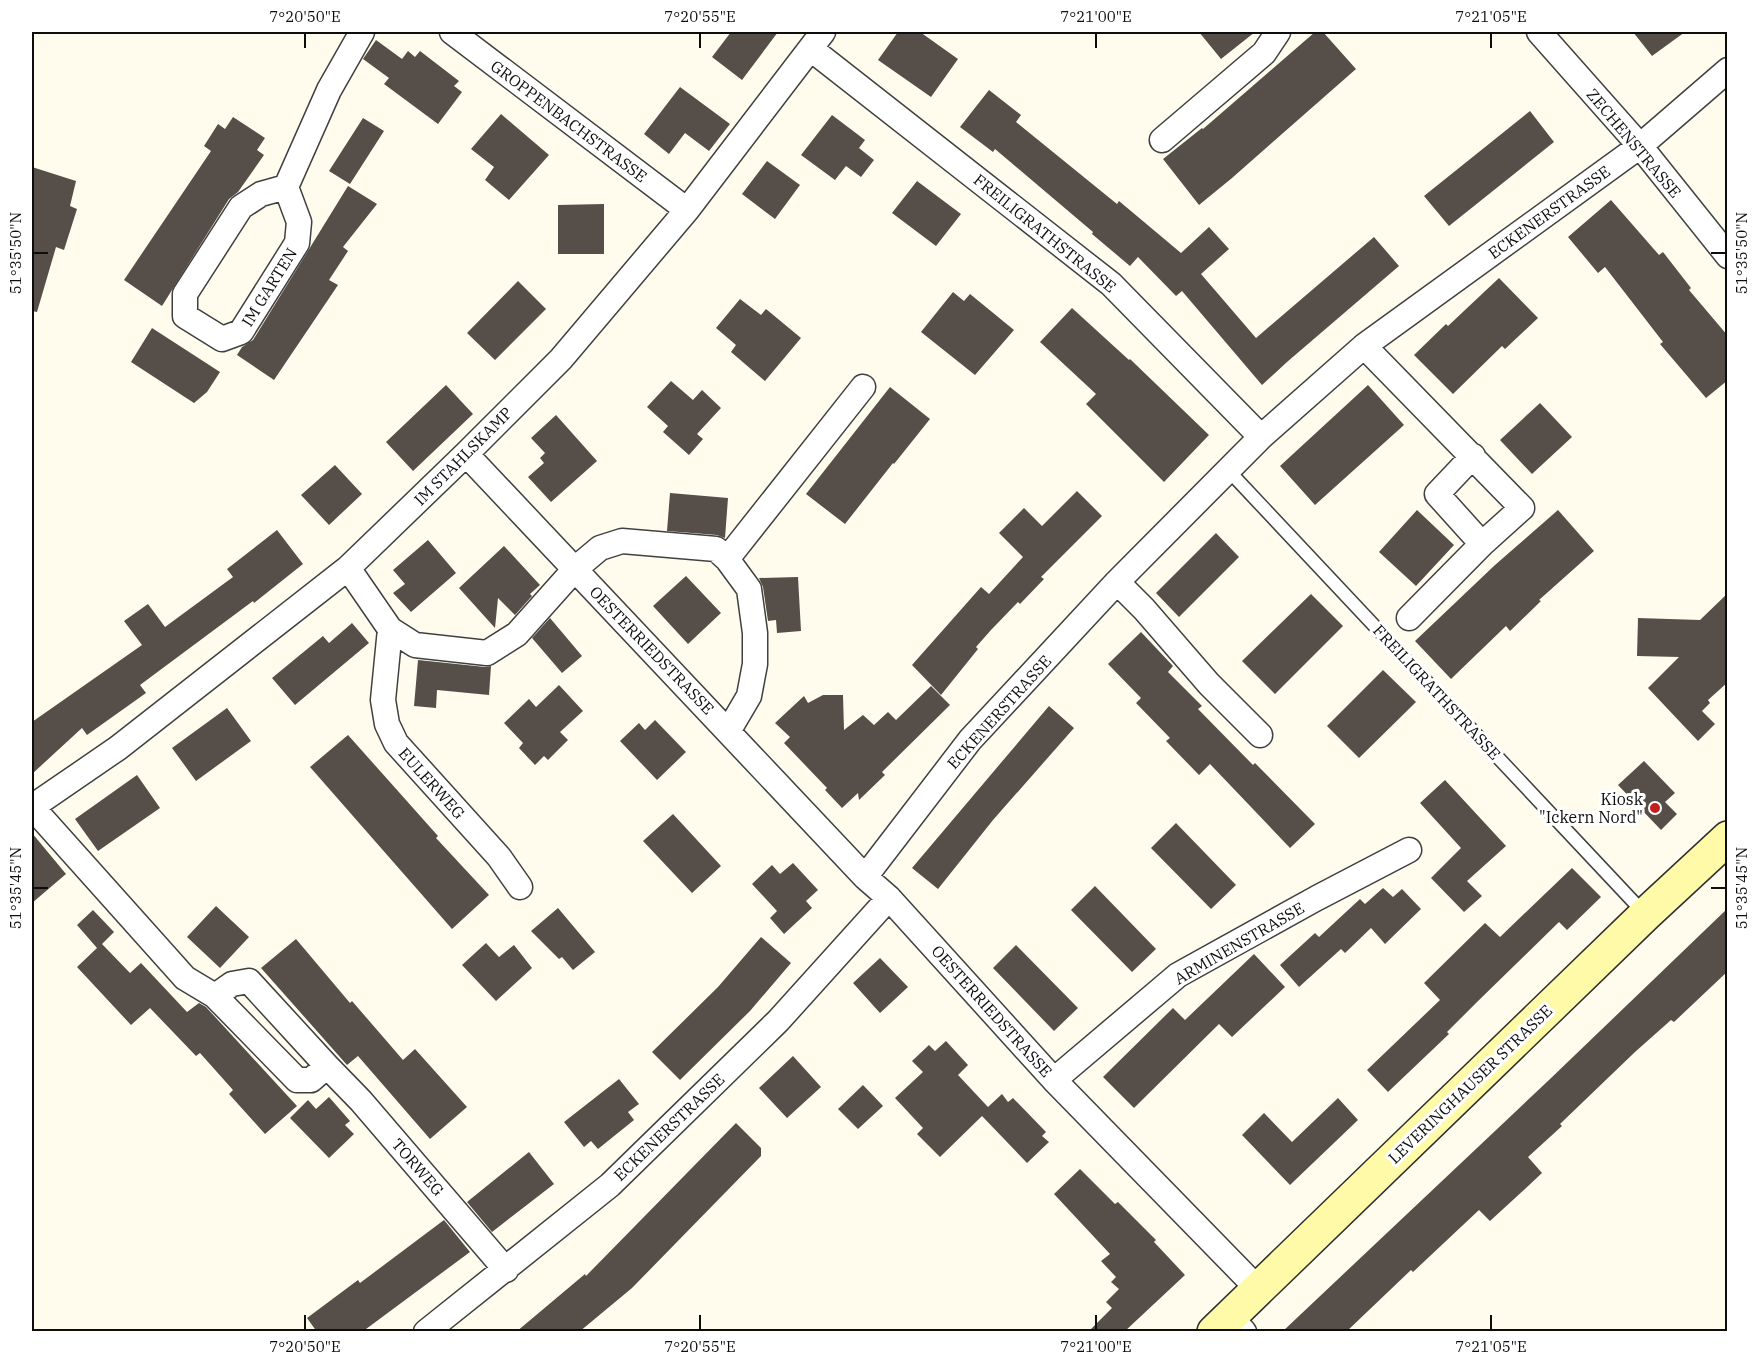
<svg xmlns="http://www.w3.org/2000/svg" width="1759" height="1363" font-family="'IBM Plex Serif',serif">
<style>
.building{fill:#564f49}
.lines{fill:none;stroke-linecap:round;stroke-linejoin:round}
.service-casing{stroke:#404040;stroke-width:15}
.minor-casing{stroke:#404040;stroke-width:27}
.secondary-casing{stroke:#2f2f2f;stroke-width:36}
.service{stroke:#fff;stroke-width:12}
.minor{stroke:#fff;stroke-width:24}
.secondary{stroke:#fffaa8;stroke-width:33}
.ticks{fill:none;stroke:#0d0d0d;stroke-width:2}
.poi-dot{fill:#c51f1d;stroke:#fff;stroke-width:2}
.labels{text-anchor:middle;stroke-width:6;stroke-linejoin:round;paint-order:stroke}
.street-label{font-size:16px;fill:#0d0d0d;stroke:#fff}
.poi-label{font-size:16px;fill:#0d0d0d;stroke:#fff;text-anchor:end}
.neatline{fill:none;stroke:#0d0d0d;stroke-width:2}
.ticks-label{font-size:15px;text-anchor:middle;fill:#0d0d0d}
</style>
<rect width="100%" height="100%" fill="#fffced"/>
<!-- building -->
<path class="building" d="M731,32H778L742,80L712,57Z
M898,32H920L958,59L931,97L878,60Z
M1199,32H1255L1221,59Z
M1315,32H1323L1356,69L1232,178L1199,205L1163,159L1202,128L1203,129Z
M1633,32H1685L1652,56Z
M376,40L402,59L408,51L415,57L420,51L459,81L454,86L462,92L438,124L384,84L389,78L363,59Z
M680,87L730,124L709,151L685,133L669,154L644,134Z
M989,90L1021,115L1016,122L1117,204L1119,201L1181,253L1209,227L1229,249L1201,274L1256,338L1374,237L1399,266L1287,362L1262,385L1182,291L1176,296L1138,257L1130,266L1092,234L1093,232L995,149L993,152L960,127Z
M1530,111L1554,142L1449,226L1424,196Z
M501,114L549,155L509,200L485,180L494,167L471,149Z
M832,115L865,140L859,148L874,160L861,177L846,166L835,180L801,155Z
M233,117L265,138L257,150L264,155L238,192L229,199L162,306L124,280L211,151L204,146L218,124L225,129Z
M363,118L384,131L350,184L329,171Z
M767,161L800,185L775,219L742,194Z
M32,167L76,181L70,206L77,209L64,250L56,247L37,312L32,311Z
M917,181L961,214L936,246L892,213Z
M348,186L377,204L343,247L348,251L329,280L338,285L274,380L237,355L242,347L253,340Z
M1611,200L1659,255L1663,252L1691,288L1689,290L1728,336V380L1706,398L1660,344L1663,342L1605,267L1598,273L1568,237Z
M604,204V254H558V205Z
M1499,278L1538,318L1505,349L1502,346L1453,394L1414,355L1446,324L1448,326Z
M518,281L546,309L495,360L467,333Z
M953,292L964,301L970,294L1014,330L975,375L921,332Z
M740,299L761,315L766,309L801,338L765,381L731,352L736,345L716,328Z
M1072,308L1129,360L1130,359L1209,435L1164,482L1086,404L1096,394L1040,342Z
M152,328L220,372L207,392L194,403L131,362Z
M671,381L693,400L702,390L721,408L697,434L703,439L689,455L663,432L668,426L647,407Z
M446,385L473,414L413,471L386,442Z
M1368,385L1404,425L1315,505L1280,466Z
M890,387L930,419L894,464L893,463L845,524L806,494Z
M1540,403L1572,437L1532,474L1500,440Z
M556,415L597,461L551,502L528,477L544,463L540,458L545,453L531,438Z
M335,465L362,494L329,525L301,495Z
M1077,491L1102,516L1041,577L1044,579L1020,604L1018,602L991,630L976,647L978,649L941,695L912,665L981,587L989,594L1023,557L999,533L1024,508L1042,526Z
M670,493L728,498L725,538L717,535L667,531Z
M1417,510L1454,545L1416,586L1379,552Z
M1558,510L1594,551L1539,600L1541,601L1510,631L1506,626L1451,679L1415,641L1495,565Z
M277,530L303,564L254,603L253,601L140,685L146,693L87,735L82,728L32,774V722L142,645L124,621L148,604L165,627L233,577L227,569Z
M1216,533L1239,557L1179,617L1156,593Z
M428,540L456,573L411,612L393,593L405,584L393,570Z
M504,546L540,585L530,594L532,596L515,615L498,598L495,628L459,588Z
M686,576L721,613L688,644L653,606Z
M798,577L801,631L777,633L776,620L768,621L763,587L759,578Z
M1728,593V682L1708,700L1710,703L1702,711L1715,724L1698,741L1648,688L1679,657L1637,656L1638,618L1700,620Z
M1311,594L1343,626L1275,694L1242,661Z
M550,618L582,656L562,673L532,638Z
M352,623L369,643L295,705L272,678L323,636L329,643Z
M1141,632L1173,666L1168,672L1202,706L1198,709L1253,765L1255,763L1315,824L1290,848L1210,764L1199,775L1166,741L1170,738L1136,703L1141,698L1108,664Z
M418,660L485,667L491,666L489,695L437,690L436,708L414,706Z
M1383,670L1416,702L1359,758L1327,726Z
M559,685L583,711L560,732L568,740L548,760L544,756L535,765L519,748L523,743L504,723L529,699L536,707Z
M931,686L950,705L882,772L885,775L859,800L858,793L842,808L825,790L827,788L784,743L790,737L775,723L804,696L808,703L823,695H843L844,730L863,715L874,725L888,712L896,720Z
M1049,706L1074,728L993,820L938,889L912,868Z
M227,708L251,741L196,781L172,748Z
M655,720L686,752L657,780L620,741L639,723L645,730Z
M348,735L438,836L436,838L489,895L452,929L310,767Z
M1644,761L1675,793L1665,802L1677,814L1661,830L1618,785Z
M137,775L160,808L98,851L75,819Z
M1445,780L1506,846L1467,881L1482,896L1464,912L1431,878L1461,848L1420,803Z
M673,814L721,866L692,893L643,841Z
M1176,823L1236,885L1211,909L1151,848Z
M32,833L66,874L32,903Z
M793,863L818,890L806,901L812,908L784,934L770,918L777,911L752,884L772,865L780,874Z
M1572,868L1601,897L1567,930L1559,922L1476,1003L1447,1032L1449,1034L1388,1092L1367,1070L1440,1000L1424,983L1485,923L1500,937Z
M1095,886L1156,949L1132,972L1071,910Z
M1383,888L1393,897L1402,889L1421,909L1385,944L1371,928L1345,953L1341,949L1299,987L1280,965L1315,933L1319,937L1360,899L1365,904Z
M216,906L249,937L220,968L187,937Z
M558,908L595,952L573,970L562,957L559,959L531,931Z
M1728,908V971L1674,1022L1671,1020L1635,1052L1560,1124L1562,1126L1528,1157L1542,1173L1526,1188L1490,1221L1479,1210L1413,1272L1411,1270L1346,1332H1282L1549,1080Z
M93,910L114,932L102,944L130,973L141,963L187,1012L199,1003L206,1007L297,1106L265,1134L229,1094L233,1090L200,1053L196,1056L150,1008L131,1025L77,967L97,948L77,925Z
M761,937L791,963L750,1011L680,1080L652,1052L718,987Z
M296,939L350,1003L352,1001L403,1060L415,1049L467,1107L430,1139L358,1056L347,1065L261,968Z
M486,943L499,957L514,945L532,968L496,1001L462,965Z
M1016,945L1078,1008L1054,1031L993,968Z
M1254,954L1285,987L1232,1037L1219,1024L1134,1108L1103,1077L1173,1008L1185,1020Z
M880,958L908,987L880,1013L853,983Z
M946,1041L968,1065L958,1075L988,1107L1002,1094L1008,1102L1013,1098L1046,1132L1042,1136L1049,1142L1027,1163L982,1116L940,1157L917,1134L923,1128L895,1098L923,1072L912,1061L929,1045L935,1051Z
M793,1056L821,1087L787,1118L759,1088Z
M619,1079L639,1104L628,1112L634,1120L598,1149L591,1141L584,1147L564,1122Z
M863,1085L883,1106L858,1129L838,1109Z
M329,1097L350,1121L345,1125L354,1134L329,1158L290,1118L308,1100L316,1109Z
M1338,1098L1358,1120L1290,1185L1242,1135L1264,1113L1292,1142Z
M736,1123L761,1148V1156L632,1288L579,1332H516L585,1274L586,1276Z
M529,1152L554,1184L492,1232L467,1202Z
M1080,1169L1115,1204L1118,1202L1156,1240L1154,1242L1185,1275L1124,1332H1088L1112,1308L1106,1302L1119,1289L1111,1282L1116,1277L1101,1261L1110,1254L1054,1194Z
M444,1220L470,1252L362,1332H317L307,1318L358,1280L360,1283Z"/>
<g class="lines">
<defs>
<path id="service" d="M1228,470L1644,913"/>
<path id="minor" d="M452,32L687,210
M1539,32L1640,146L1728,256
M811,49L1111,284L1261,437
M1162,140L1264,53L1278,32
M286,187L261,194L241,207L185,294V316L222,339L241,332L297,243L299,222L286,187L329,90L362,32
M1364,346L1522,508L1482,544L1409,618
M466,454L865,877L889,898L1054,1080L1258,1289
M1473,456L1437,494L1482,544
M727,559L863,387
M348,568L390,629L383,700L387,724L396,743L499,857L520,887
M1117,582L1144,609L1209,684L1260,735
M390,629L415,645L487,653L517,634L575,569L600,548L622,541L716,549L727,559L749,589L755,633V664L749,696L729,730
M32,807L118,748L348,568L466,454L561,359L687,210L823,32
M32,807L185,978L215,996L297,1080H311L327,1066L361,1101L506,1270
M865,877L970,740L1117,582L1261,437L1364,346L1640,146L1728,70
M215,996L232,984L249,981L327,1066
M1054,1080L1178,975L1317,898L1409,850
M1230,1316L1244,1332
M426,1332L610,1185L778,1021L889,898"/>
<path id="secondary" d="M1214,1332L1646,914L1728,838"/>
</defs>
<!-- service casing -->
<use href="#service" class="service-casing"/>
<!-- minor casing -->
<use href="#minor" class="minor-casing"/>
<!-- secondary casing -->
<use href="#secondary" class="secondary-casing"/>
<!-- service -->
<use href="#service" class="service"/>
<!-- minor -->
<use href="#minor" class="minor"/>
<!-- secondary -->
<use href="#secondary" class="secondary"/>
</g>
<!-- ticks -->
<path class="ticks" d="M305,33V48M700,33V48M1096,33V48M1491,33V48M33,253H48M1711,253H1726M33,888H48M1711,888H1726M305,1315V1330M700,1315V1330M1096,1315V1330M1491,1315V1330"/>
<!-- markers -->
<circle class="poi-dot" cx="1655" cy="808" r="6"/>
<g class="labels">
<!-- street labels -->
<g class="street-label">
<text transform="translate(569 121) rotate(37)" y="6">GROPPENBACHSTRASSE</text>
<text transform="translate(1634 143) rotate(50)" y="6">ZECHENSTRASSE</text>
<text transform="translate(1549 212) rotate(-36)" y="6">ECKENERSTRASSE</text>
<text transform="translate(1045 233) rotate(39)" y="6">FREILIGRATHSTRASSE</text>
<text transform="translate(269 287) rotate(-58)" y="6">IM GARTEN</text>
<text transform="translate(463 456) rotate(-45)" y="6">IM STAHLSKAMP</text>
<text transform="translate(652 650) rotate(46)" y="6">OESTERRIEDSTRASSE</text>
<text transform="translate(1437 692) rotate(47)" y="6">FREILIGRATHSTRASSE</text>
<text transform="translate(999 712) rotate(-48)" y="6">ECKENERSTRASSE</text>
<text transform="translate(432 783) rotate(48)" y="6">EULERWEG</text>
<text transform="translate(1239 943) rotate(-30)" y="6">ARMINENSTRASSE</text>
<text transform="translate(992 1011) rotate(48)" y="6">OESTERRIEDSTRASSE</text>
<text transform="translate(1470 1084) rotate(-44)" y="6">LEVERINGHAUSER STRASSE</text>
<text transform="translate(669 1127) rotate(-44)" y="6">ECKENERSTRASSE</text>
<text transform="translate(418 1167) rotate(49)" y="6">TORWEG</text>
</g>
<!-- poi labels -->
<g class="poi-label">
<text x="1643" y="805">Kiosk<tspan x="1643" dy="18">"Ickern Nord"</tspan></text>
</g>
</g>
<!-- border -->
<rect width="1759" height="1363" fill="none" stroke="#ffffff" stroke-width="66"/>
<rect x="33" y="33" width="1693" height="1297" class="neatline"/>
<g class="ticks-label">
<text x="305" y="22">7°20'50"E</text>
<text x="700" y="22">7°20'55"E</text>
<text x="1096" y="22">7°21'00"E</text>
<text x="1491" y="22">7°21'05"E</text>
<text transform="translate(16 253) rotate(-90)" y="5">51°35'50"N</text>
<text transform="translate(1742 253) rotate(-90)" y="5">51°35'50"N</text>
<text transform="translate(16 888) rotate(-90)" y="5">51°35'45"N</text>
<text transform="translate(1742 888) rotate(-90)" y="5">51°35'45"N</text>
<text x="305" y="1352">7°20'50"E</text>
<text x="700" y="1352">7°20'55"E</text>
<text x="1096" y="1352">7°21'00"E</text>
<text x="1491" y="1352">7°21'05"E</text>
</g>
</svg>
